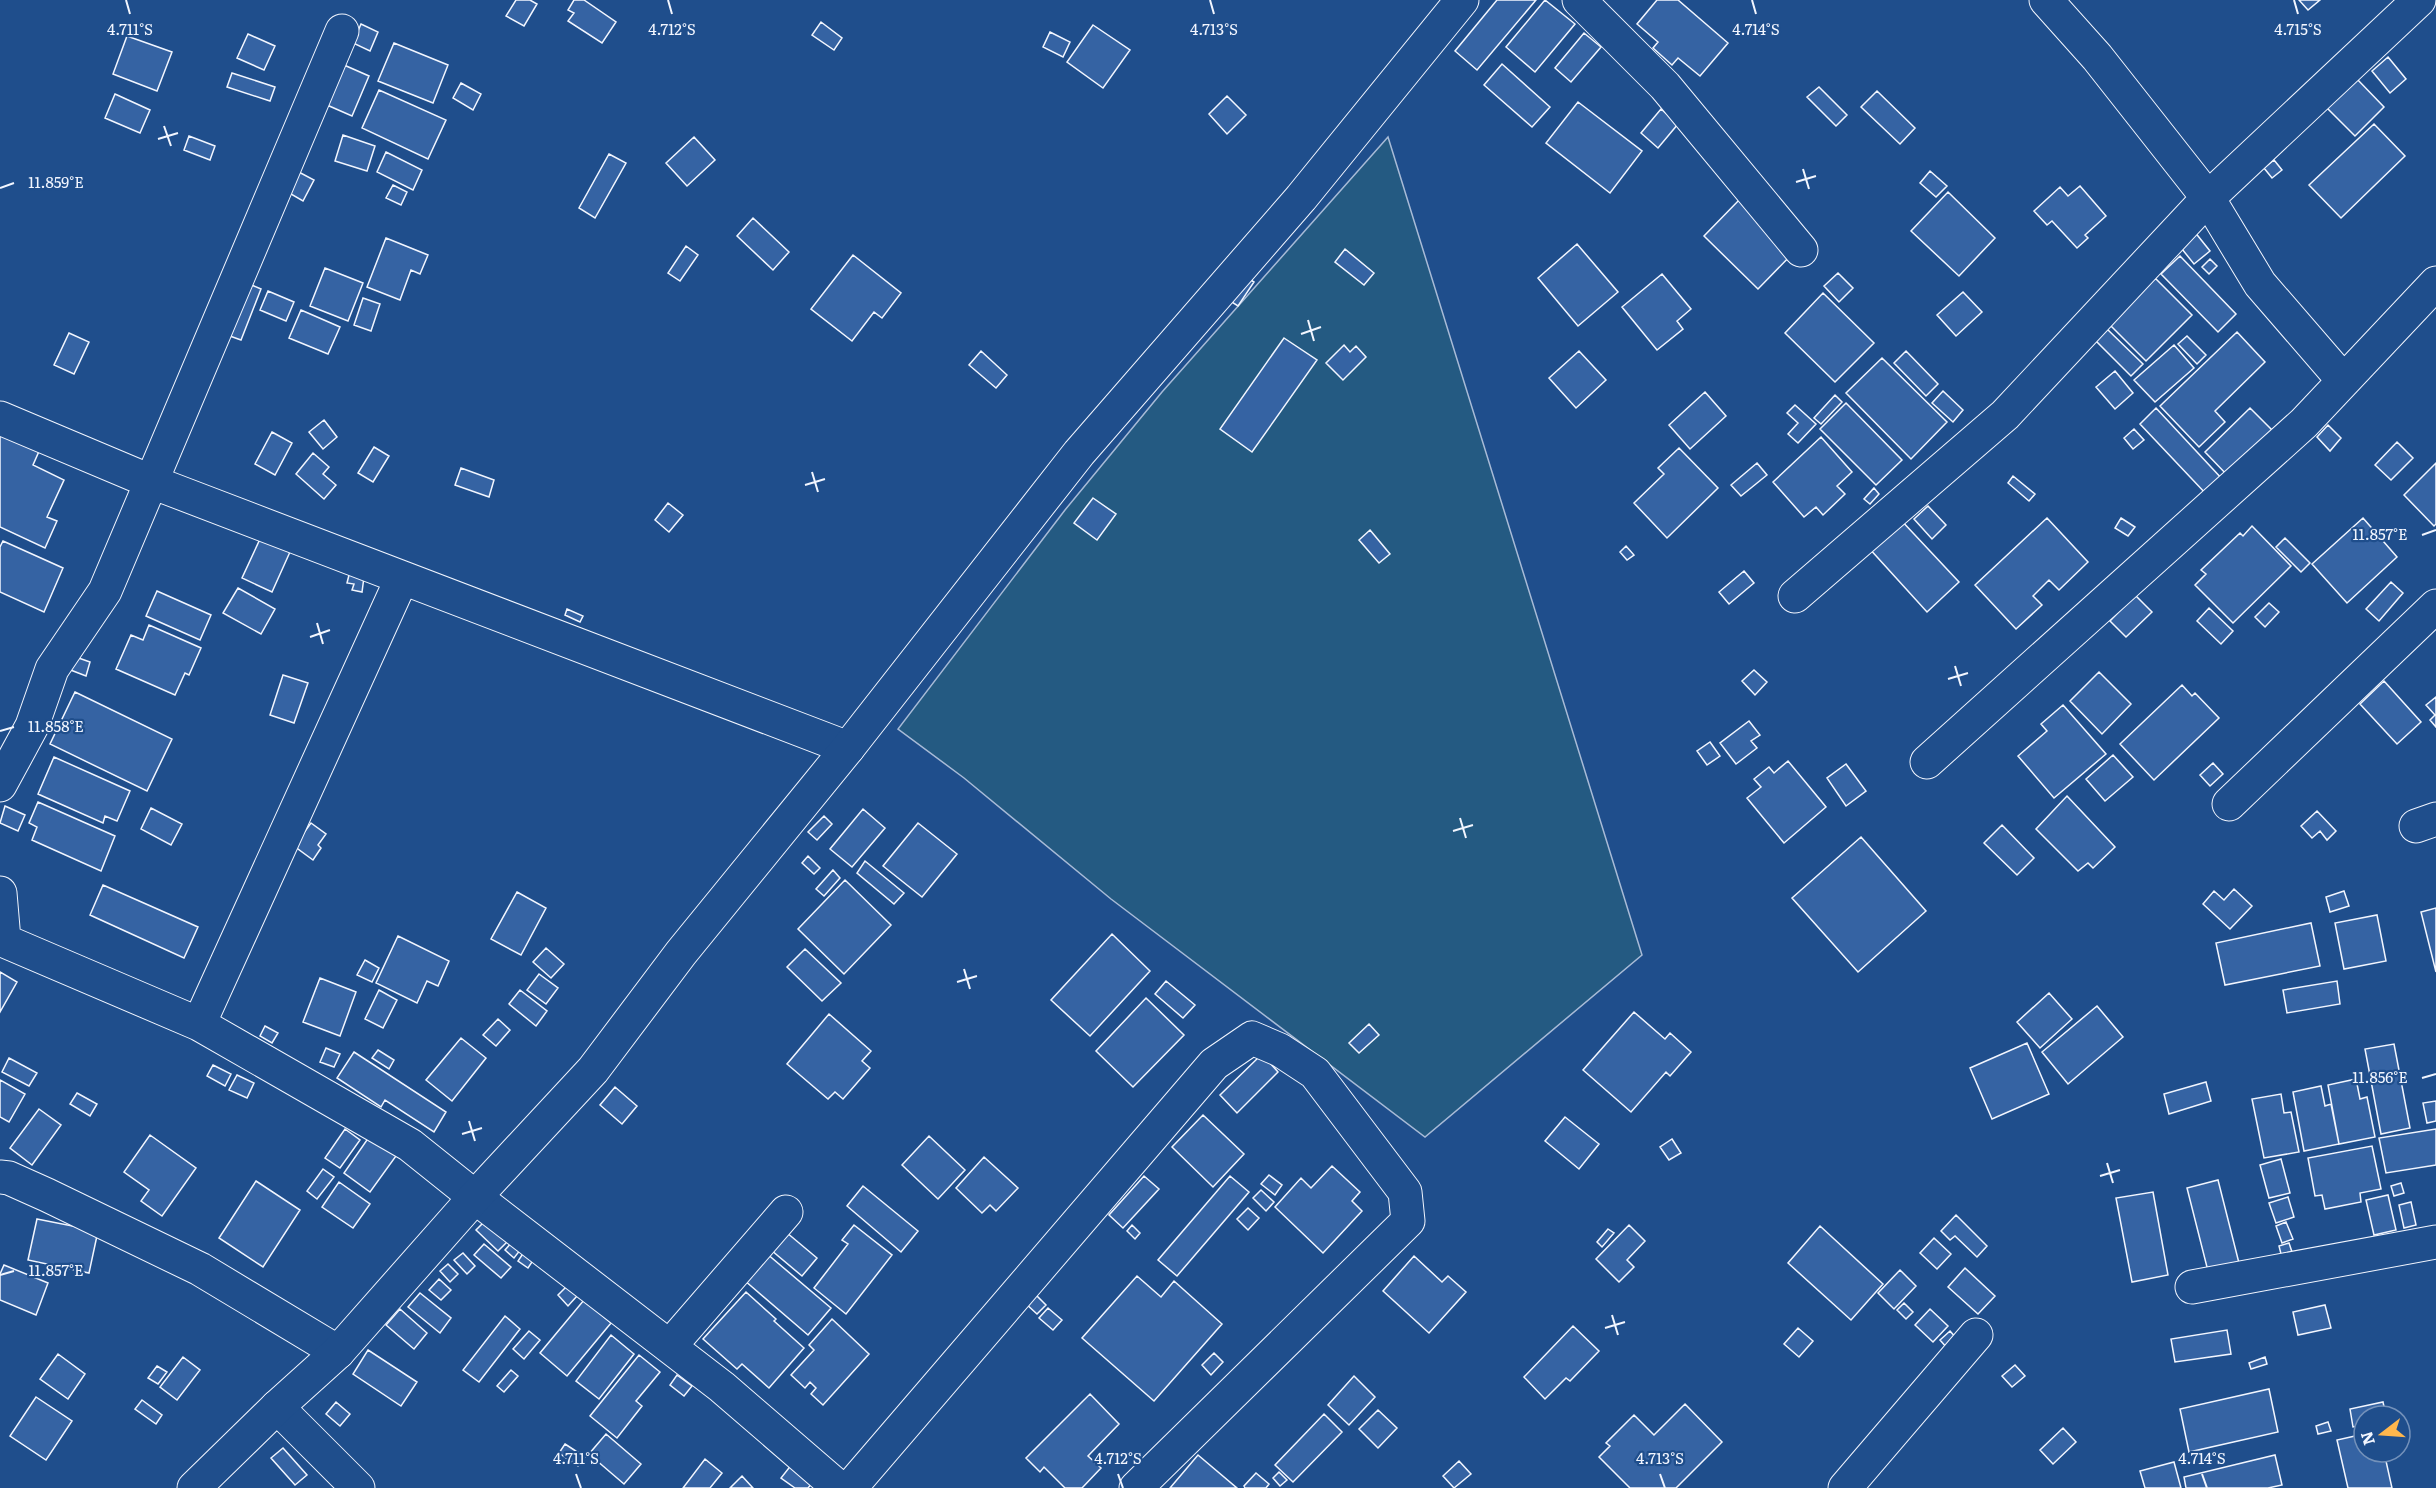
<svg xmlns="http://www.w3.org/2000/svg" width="2436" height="1488" font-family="Literata,serif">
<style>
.green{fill:#245a82;stroke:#a8bbd7;stroke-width:1.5}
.building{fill:#3563a3;stroke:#f2f6ff;stroke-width:1.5}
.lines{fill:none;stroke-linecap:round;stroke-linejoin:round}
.minor-casing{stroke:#f2f6ff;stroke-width:35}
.highway-casing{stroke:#f2f6ff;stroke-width:35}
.minor{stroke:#1f4e8c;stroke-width:33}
.highway{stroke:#1f4e8c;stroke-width:33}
.ticks{fill:none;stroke:#f2f6ff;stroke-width:2}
.ticks-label{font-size:15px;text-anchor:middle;fill:#f2f6ff;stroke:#1f4e8c;stroke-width:4.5;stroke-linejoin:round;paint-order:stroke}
</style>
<rect width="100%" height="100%" fill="#1f4e8c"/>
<!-- green -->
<path class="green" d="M1388,137L1642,955L1425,1137L1111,899L964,778L898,729L1065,510L1162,392Z"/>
<!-- building -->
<path class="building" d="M516,0H530L537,4L524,26L506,16Z
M574,0H584L616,22L602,43L568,21L574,13L568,10Z
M1497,0H1536L1477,70L1455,51Z
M1545,0L1575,24L1535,72L1506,47Z
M1657,0H1678L1728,43L1700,76L1678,58L1672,65L1653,48L1658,42L1637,24Z
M2299,0H2320L2308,10Z
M821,22L842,38L834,50L812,35Z
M361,24L378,32L370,51L353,43Z
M1093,25L1130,50L1103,88L1067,62Z
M1050,32L1070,42L1063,57L1043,47Z
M1584,33L1601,47L1571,82L1555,68Z
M248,34L275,46L264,70L237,58Z
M127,36L172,52L157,91L113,74Z
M394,43L448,65L433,103L378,81Z
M2388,57L2406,79L2390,93L2372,71Z
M1502,64L1550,107L1532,127L1484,85Z
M344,65L369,76L352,116L327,105Z
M232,73L275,87L270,101L227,87Z
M2356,78L2384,107L2355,136L2326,107Z
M461,83L481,94L473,110L453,98Z
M1819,87L1847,115L1836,126L1807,97Z
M379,90L446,120L428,159L362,128Z
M1877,91L1915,128L1900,144L1861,107Z
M115,94L150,110L140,133L105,118Z
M1227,96L1246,115L1227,134L1209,114Z
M1578,102L1642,151L1610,193L1546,143Z
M1661,109L1678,124L1658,148L1641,133Z
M2374,124L2405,156L2341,218L2309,185Z
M343,135L375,146L367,171L335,161Z
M189,136L215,146L210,160L184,150Z
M694,137L715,160L687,186L666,163Z
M386,152L422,170L413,190L377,172Z
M609,154L626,163L595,218L579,208Z
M2274,160L2282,170L2272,178L2264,168Z
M295,170L314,180L303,201L284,190Z
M1930,171L1947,186L1936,197L1920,183Z
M393,185L407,192L401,205L386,198Z
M2080,186L2106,216L2085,235L2088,238L2077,248L2052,221L2047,225L2034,211L2060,187L2068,196Z
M1948,192L1995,238L1959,276L1911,231Z
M1741,198L1795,251L1758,289L1704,236Z
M753,218L789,252L773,270L737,236Z
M2194,231L2210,251L2194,264L2178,244Z
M386,238L428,255L420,274L411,270L400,300L367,287Z
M1577,244L1618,292L1578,326L1538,278Z
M686,246L698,255L680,281L668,273Z
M1345,249L1374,273L1364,285L1335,262Z
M853,255L901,293L882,318L874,312L852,341L811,309Z
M2180,256L2236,314L2218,332L2161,274Z
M2210,259L2217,266L2209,274L2202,267Z
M325,268L363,283L348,321L310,306Z
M1838,273L1853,288L1839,302L1824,286Z
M1662,274L1691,309L1677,321L1683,329L1657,350L1622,307Z
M1243,275L1254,282L1238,306L1227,299Z
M2155,278L2192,315L2146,361L2110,325Z
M247,283L261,289L241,340L227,335Z
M268,291L294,302L286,321L260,310Z
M1963,292L1982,312L1956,336L1937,315Z
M1823,293L1874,343L1835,382L1785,333Z
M363,298L380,304L371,331L354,325Z
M301,310L340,327L328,354L289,338Z
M2107,329L2143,364L2131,376L2095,340Z
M2237,332L2265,362L2215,411L2225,422L2199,447L2160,406Z
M69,333L89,342L74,374L54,365Z
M2187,336L2206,355L2197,364L2178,344Z
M1284,338L1317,360L1252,452L1220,429Z
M1344,345L1350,352L1356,346L1366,357L1343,380L1326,363Z
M2174,345L2194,368L2155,402L2134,380Z
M981,351L1007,375L996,388L969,365Z
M1579,351L1606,380L1576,408L1549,378Z
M1906,351L1938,384L1926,396L1894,363Z
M1882,358L1947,422L1911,459L1846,393Z
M2115,371L2133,393L2115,409L2096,387Z
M1943,391L1963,410L1953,422L1932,403Z
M1705,392L1726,416L1690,449L1669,425Z
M1835,395L1842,402L1821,424L1814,418Z
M1846,403L1902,460L1876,485L1820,429Z
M1795,405L1816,424L1798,443L1788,434L1798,423L1787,413Z
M2156,408L2224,481L2208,496L2140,424Z
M2250,408L2274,432L2229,477L2205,452Z
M324,420L337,437L323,449L309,432Z
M2328,425L2341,438L2330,451L2317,437Z
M0,429L40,449L33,465L64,480L47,517L57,521L45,548L0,527Z
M2134,429L2144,440L2133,449L2124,438Z
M272,432L292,443L275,475L255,464Z
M1821,437L1852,472L1837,486L1845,494L1823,515L1816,507L1804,517L1773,482Z
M2397,442L2413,458L2391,480L2375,465Z
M374,447L389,456L373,482L358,473Z
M1679,448L1718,488L1667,538L1634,503L1664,474L1658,468Z
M313,453L329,467L323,474L336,485L324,499L296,474Z
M1757,463L1767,475L1741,496L1731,485Z
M2436,463V524L2434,526L2404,495Z
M461,468L494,480L489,497L455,485Z
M2013,476L2035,494L2029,501L2008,483Z
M1874,488L1879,494L1870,504L1864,499Z
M1093,498L1116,514L1097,540L1074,523Z
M668,503L683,515L669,532L655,520Z
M1928,506L1946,525L1932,539L1914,519Z
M1899,518L1959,582L1927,612L1868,547Z
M2047,518L2088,562L2059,590L2049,580L2033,596L2042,605L2016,629L1975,585Z
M2121,518L2135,527L2128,536L2115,528Z
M2363,518L2397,557L2347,603L2312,564Z
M2252,526L2291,566L2233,623L2195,585L2206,574L2201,570L2240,533L2243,536Z
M1370,530L1390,554L1379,563L1359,540Z
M2285,538L2310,563L2301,572L2276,547Z
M260,539L290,552L272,592L242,578Z
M3,541L63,568L44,612L0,592V547Z
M1626,546L1634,555L1627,560L1620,552Z
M1744,571L1754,583L1729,604L1719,592Z
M349,575L364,577L362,592L352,590L354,584L347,583Z
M2391,582L2403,593L2379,621L2366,609Z
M238,588L275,609L261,634L223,613Z
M157,591L211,615L200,640L146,616Z
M2135,595L2152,612L2126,637L2110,621Z
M2269,603L2279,612L2265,627L2255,617Z
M2209,608L2233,631L2221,644L2197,621Z
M567,609L583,616L580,622L565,615Z
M149,625L201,648L189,675L185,673L175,695L116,669L131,635L143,640Z
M73,656L90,662L86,676L68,669Z
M1754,670L1767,682L1755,695L1742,681Z
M2099,672L2131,704L2102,734L2070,701Z
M283,675L308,683L294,723L270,715Z
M2384,681L2421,722L2397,744L2360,704Z
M2182,685L2192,696L2195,693L2219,718L2154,780L2120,744Z
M75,692L172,739L147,791L50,744Z
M2436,697V727L2430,720L2435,715L2426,705Z
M2063,705L2106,754L2054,798L2018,756L2047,731L2041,724Z
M1749,721L1760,735L1751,741L1757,748L1736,764L1720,743Z
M1710,742L1720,756L1707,765L1697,751Z
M2113,755L2133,777L2105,801L2086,779Z
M54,757L130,791L117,821L105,816L103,823L38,794Z
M1788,761L1826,807L1784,843L1747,798L1761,787L1754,779L1769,767L1774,773Z
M2213,763L2223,774L2210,786L2200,775Z
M1846,764L1866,791L1846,806L1827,778Z
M2067,796L2115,847L2093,868L2088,863L2078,871L2036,829Z
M38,802L115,836L101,871L32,840L37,827L29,823Z
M5,806L25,815L18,831L0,823Z
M151,808L182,824L171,845L141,829Z
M863,809L885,828L852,867L830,849Z
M2317,811L2336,831L2327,840L2320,831L2312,838L2301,826Z
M824,816L832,824L817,840L808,832Z
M311,823L326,834L318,845L321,848L313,860L294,846Z
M918,823L957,854L922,897L883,866Z
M2002,825L2034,858L2017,875L1984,843Z
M1861,837L1926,911L1858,972L1792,898Z
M808,856L820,868L814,874L802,863Z
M865,861L904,893L894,904L857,873Z
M833,870L840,878L824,896L816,889Z
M845,880L891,925L844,974L798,929Z
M103,885L198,927L184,958L90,915Z
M2234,889L2252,906L2230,929L2203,904L2214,891L2224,900Z
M2344,891L2349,906L2330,912L2326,897Z
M517,892L546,908L521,955L491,939Z
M2436,908V972L2421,912Z
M2377,915L2386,961L2344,969L2335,923Z
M2311,923L2320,966L2225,985L2216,943Z
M1112,934L1150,971L1090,1036L1051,1000Z
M398,936L449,961L438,986L427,981L417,1003L376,983Z
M546,948L564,964L551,978L533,962Z
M805,949L841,983L822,1001L787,967Z
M365,960L379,968L372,982L357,975Z
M0,972L17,982L0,1012Z
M539,974L558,988L546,1004L527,990Z
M320,978L356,992L340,1036L303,1022Z
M1166,981L1195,1005L1183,1018L1155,994Z
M2337,981L2340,1004L2287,1013L2283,990Z
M379,990L397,1000L383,1028L365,1019Z
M520,990L547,1011L536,1026L509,1004Z
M2049,993L2072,1019L2040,1048L2017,1022Z
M1146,998L1184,1035L1133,1087L1096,1051Z
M2097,1006L2123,1037L2068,1084L2042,1052Z
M1634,1012L1665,1039L1670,1033L1691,1052L1670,1076L1666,1072L1631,1112L1583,1070Z
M829,1014L871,1051L862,1061L870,1068L843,1099L835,1092L828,1099L787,1064Z
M498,1019L510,1030L496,1046L483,1035Z
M1369,1024L1379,1035L1359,1053L1349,1043Z
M265,1026L278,1033L272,1043L260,1036Z
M461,1038L486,1058L452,1101L426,1080Z
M2027,1043L2049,1094L1992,1119L1970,1068Z
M2394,1044L2410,1128L2381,1134L2365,1049Z
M326,1048L340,1054L334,1067L320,1062Z
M378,1050L394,1060L389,1069L372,1058Z
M354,1052L446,1112L434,1132L385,1100L381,1107L337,1078Z
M1262,1054L1278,1072L1237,1113L1220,1095Z
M9,1058L37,1073L29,1086L2,1072Z
M213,1065L231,1074L225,1086L207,1076Z
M237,1075L254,1083L247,1098L229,1090Z
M2356,1079L2360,1099L2367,1097L2375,1137L2339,1144L2328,1085Z
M0,1080L25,1094L9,1122L0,1117Z
M2206,1082L2211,1101L2169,1114L2164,1094Z
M2321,1086L2325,1106L2331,1104L2339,1144L2304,1151L2293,1092Z
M615,1087L637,1106L622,1124L600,1105Z
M77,1093L97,1104L90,1116L70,1104Z
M2281,1094L2284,1113L2291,1112L2299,1152L2264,1158L2252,1099Z
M2436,1101V1121L2427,1123L2423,1103Z
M39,1109L61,1125L32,1165L10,1148Z
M1203,1115L1244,1154L1213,1187L1172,1147Z
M1565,1117L1599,1144L1579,1169L1545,1141Z
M345,1129L360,1140L340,1168L325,1158Z
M2436,1129V1165L2386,1173L2379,1138Z
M150,1135L196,1168L162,1216L141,1201L149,1190L124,1172Z
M929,1136L965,1170L938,1199L902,1165Z
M369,1137L396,1156L370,1192L344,1173Z
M1672,1139L1681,1153L1669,1160L1660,1147Z
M2372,1146L2381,1189L2360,1193L2361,1202L2325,1209L2322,1195L2315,1196L2308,1158Z
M984,1157L1018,1188L996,1211L990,1205L982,1213L956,1188Z
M2281,1159L2290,1193L2269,1198L2260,1165Z
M1332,1166L1360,1192L1352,1201L1362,1211L1323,1253L1275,1207L1301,1178L1311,1188Z
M323,1169L334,1177L317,1199L307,1191Z
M1269,1175L1282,1185L1275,1195L1261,1184Z
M1144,1176L1159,1189L1123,1228L1109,1215Z
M1230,1176L1249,1192L1177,1276L1158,1260Z
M2218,1180L2240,1267L2209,1275L2187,1188Z
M256,1181L300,1210L263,1267L219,1238Z
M339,1182L370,1204L353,1228L322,1207Z
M2401,1183L2404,1193L2394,1196L2391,1186Z
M863,1186L918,1231L901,1252L847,1206Z
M1261,1190L1274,1202L1266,1211L1253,1198Z
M2153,1192L2168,1275L2132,1282L2116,1198Z
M2388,1195L2396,1230L2374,1235L2366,1200Z
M2288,1197L2294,1217L2276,1223L2269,1203Z
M2411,1202L2416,1225L2404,1228L2399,1205Z
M1248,1208L1259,1218L1248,1230L1237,1219Z
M1956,1215L1987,1246L1977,1257L1955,1236L1950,1240L1941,1231Z
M488,1218L510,1239L498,1251L476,1230Z
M37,1219L98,1231L89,1273L28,1260Z
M2286,1222L2293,1239L2282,1243L2276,1226Z
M854,1225L892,1255L846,1314L814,1288L848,1244L842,1240Z
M1132,1225L1140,1233L1135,1239L1127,1231Z
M1629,1225L1645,1241L1627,1260L1634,1267L1619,1282L1596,1259Z
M1820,1226L1883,1284L1851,1320L1788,1263Z
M780,1227L817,1258L802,1276L765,1245Z
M1608,1229L1614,1233L1602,1247L1597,1242Z
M1934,1238L1951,1254L1937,1269L1920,1253Z
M512,1242L521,1249L514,1258L505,1250Z
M2289,1243L2292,1252L2281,1254L2279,1246Z
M484,1244L511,1267L501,1278L474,1255Z
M524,1252L534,1259L528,1268L518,1261Z
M463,1253L475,1266L467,1274L454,1260Z
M766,1253L831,1308L808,1335L744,1280Z
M1414,1256L1442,1282L1448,1276L1466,1292L1429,1333L1383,1291Z
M448,1264L458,1274L450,1282L440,1271Z
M4,1265L48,1283L36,1315L0,1300V1274Z
M1965,1268L1995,1296L1978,1314L1948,1287Z
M1900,1270L1916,1286L1894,1309L1878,1293Z
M1137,1276L1161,1297L1174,1281L1222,1324L1154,1401L1082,1338Z
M439,1279L451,1290L441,1300L429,1290Z
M567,1286L577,1296L568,1306L558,1295Z
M746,1292L776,1319L774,1321L804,1348L769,1388L742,1364L737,1369L703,1339Z
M1033,1292L1046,1305L1037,1314L1024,1302Z
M420,1293L451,1318L440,1333L408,1307Z
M584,1300L611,1323L567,1376L540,1353Z
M1904,1303L1913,1312L1906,1319L1897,1310Z
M2325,1305L2331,1328L2298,1335L2293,1312Z
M1048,1308L1062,1320L1053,1330L1039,1318Z
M400,1309L427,1333L414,1349L386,1325Z
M1930,1309L1948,1326L1933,1342L1915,1325Z
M505,1316L520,1329L479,1382L463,1370Z
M832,1319L869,1354L823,1405L811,1394L816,1388L810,1382L805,1388L791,1375L814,1350L809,1345Z
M1573,1326L1599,1351L1570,1381L1566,1378L1545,1399L1524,1377Z
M1798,1328L1813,1341L1799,1357L1784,1344Z
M2227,1330L2231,1354L2175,1362L2171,1339Z
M529,1331L540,1340L524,1359L513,1349Z
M1950,1331L1957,1339L1947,1348L1940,1340Z
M611,1335L634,1354L599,1399L576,1381Z
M368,1350L417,1382L401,1406L353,1374Z
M1214,1353L1223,1362L1211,1375L1202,1365Z
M58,1354L85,1374L68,1399L40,1379Z
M639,1355L660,1372L636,1401L642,1406L617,1438L590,1416Z
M183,1357L200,1370L177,1400L160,1387Z
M2265,1357L2267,1364L2251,1369L2249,1363Z
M2015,1365L2025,1376L2012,1387L2002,1376Z
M157,1366L167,1372L158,1384L148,1378Z
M511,1370L518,1376L504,1392L497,1386Z
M677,1375L692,1386L684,1396L670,1385Z
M1354,1376L1375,1397L1349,1425L1328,1405Z
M2269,1389L2278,1432L2189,1452L2180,1409Z
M1090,1394L1119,1424L1088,1456L1101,1468L1082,1488H1065L1044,1467L1040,1472L1026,1458Z
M36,1397L72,1421L46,1460L10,1436Z
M142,1400L162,1415L156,1424L135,1409Z
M336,1402L350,1414L340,1426L326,1414Z
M2383,1402L2386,1416H2364V1425L2353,1427L2350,1409Z
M1685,1404L1722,1442L1676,1488H1630L1599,1457L1610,1446L1606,1443L1634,1415L1654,1435Z
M1378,1410L1397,1428L1378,1448L1359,1429Z
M1324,1414L1342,1432L1293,1482L1275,1465Z
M2328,1422L2331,1431L2318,1434L2316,1426Z
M2063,1428L2076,1442L2053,1464L2040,1450Z
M606,1434L641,1464L624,1484L589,1454Z
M2364,1434V1452H2384L2392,1488H2348L2337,1440Z
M565,1444L585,1457L578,1466L559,1453Z
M283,1448L307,1475L295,1485L271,1458Z
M1198,1455L1237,1488H1170Z
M2275,1455L2282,1485L2268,1488H2186L2184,1477Z
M705,1459L722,1473L710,1488H683Z
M1459,1461L1471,1474L1454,1488L1443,1476Z
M2174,1462L2181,1488H2145L2140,1471Z
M792,1464L814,1481L808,1488H795L781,1478Z
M1279,1472L1287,1480L1280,1486L1273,1478Z
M1256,1473L1269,1484L1266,1488H1245L1244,1486Z
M742,1476L753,1488H730Z"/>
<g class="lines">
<defs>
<path id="minor" d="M1579,0L1665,86L1801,250
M2046,0L2097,57L2208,198L2260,284L2343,380
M0,418L152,482L848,748
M1795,596L2005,415L2208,198L2419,0
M1927,762L2304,423L2436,283
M0,785L32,726L52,669L105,591L342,31
M2229,804L2436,606
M2416,826L2436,819
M0,893L4,940
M0,939L199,1024L410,1145L475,1197L722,1387L839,1488
M199,1024L402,578
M0,1177L9,1178L47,1195L200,1269L338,1352
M2192,1287L2436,1242
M670,1346L786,1212
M277,1407L358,1488
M850,1488L1214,1064L1252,1038L1280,1050L1315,1073L1405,1192L1408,1221L1136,1488
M1845,1488L1976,1335"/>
<path id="highway" d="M194,1488L277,1407L338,1352L475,1197L593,1070L681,953L848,748L1079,453L1301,198L1462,0"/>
</defs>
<!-- minor casing -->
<use href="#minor" class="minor-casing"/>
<!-- highway casing -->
<use href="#highway" class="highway-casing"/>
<!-- minor -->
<use href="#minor" class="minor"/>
<!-- highway -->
<use href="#highway" class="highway"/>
</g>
<!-- ticks -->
<path class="ticks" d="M126,0L130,14M668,0L672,14M1210,0L1214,14M1752,0L1756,14M2294,0L2298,14M164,126L171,146M158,139L178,133M1803,169L1809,189M1796,182L1816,176M0,188L14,183M1308,320L1314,341M1301,334L1321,327M812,472L818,492M805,485L825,479M2422,535L2436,530M317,623L323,644M310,637L330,630M1955,666L1961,686M1948,679L1968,673M0,731L14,727M1460,818L1466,838M1453,831L1473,825M964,969L970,989M957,982L977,976M2422,1078L2436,1074M469,1121L475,1141M462,1134L482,1128M2107,1163L2113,1183M2100,1176L2120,1170M0,1275L14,1271M1612,1315L1618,1335M1605,1328L1625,1322M576,1474L581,1488M1118,1474L1123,1488M1660,1474L1665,1488M2202,1474L2207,1488"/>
<g class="ticks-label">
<text x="130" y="35">4.711°S</text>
<text x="672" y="35">4.712°S</text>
<text x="1214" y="35">4.713°S</text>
<text x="1756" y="35">4.714°S</text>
<text x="2298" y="35">4.715°S</text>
<text x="56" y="188">11.859°E</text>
<text x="2380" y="540">11.857°E</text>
<text x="56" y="732">11.858°E</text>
<text x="2380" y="1083">11.856°E</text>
<text x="56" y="1276">11.857°E</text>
<text x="576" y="1464">4.711°S</text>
<text x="1118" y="1464">4.712°S</text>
<text x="1660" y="1464">4.713°S</text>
<text x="2202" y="1464">4.714°S</text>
</g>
<!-- north arrow -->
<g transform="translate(2382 1434) rotate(253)"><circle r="28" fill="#1f4e8c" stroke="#7391ba" stroke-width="1.5"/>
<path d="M0-4.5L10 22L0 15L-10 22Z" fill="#ffb74d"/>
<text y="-9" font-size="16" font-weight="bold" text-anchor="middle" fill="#f2f6ff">N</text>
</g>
</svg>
